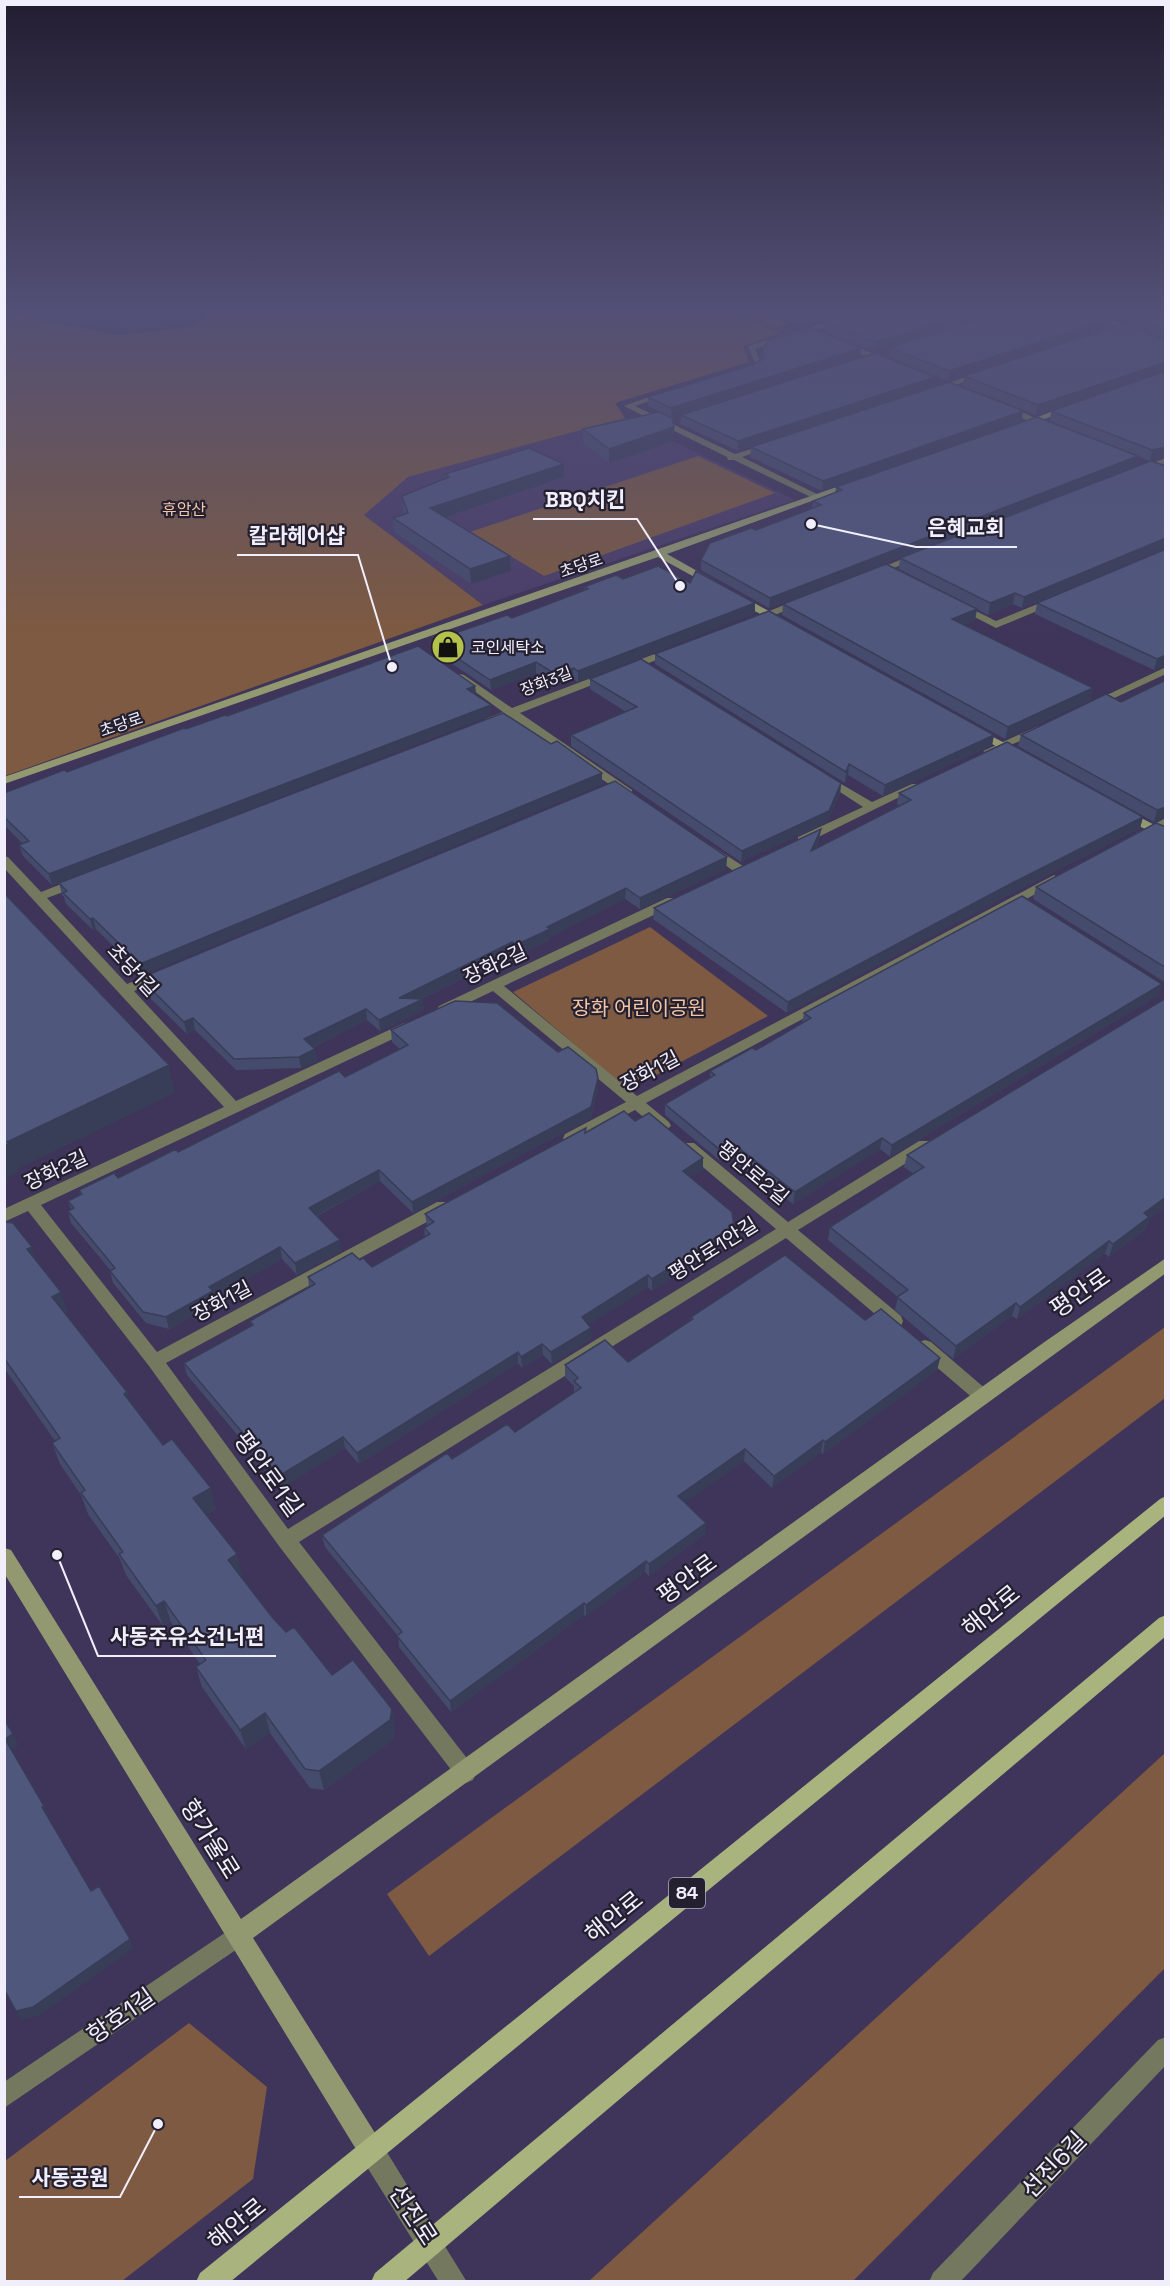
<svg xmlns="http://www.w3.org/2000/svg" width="1170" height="2286" font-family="'Space Grotesk','Noto Sans KR',sans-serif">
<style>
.built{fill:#4a3e68}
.green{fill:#7d5a41}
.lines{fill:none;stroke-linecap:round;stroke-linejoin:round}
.street{fill:#73785e;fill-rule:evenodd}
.secondary{fill:#929970;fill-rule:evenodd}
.primary{fill:#a9b37d;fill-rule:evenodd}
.wall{fill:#454b6c}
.shaded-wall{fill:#383d58}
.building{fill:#50577d;stroke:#383d58;stroke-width:1.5}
.labels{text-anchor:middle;stroke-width:4.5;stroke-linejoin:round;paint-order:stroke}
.far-park-label{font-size:16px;fill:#f4c5a4;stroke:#242030}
.far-street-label{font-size:16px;fill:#f2effd;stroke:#242030}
.far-poi-label{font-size:16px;fill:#f2effd;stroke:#242030;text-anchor:start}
.shield{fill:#242030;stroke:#b4b1c0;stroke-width:1.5}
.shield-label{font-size:18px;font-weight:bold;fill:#f2effd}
.street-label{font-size:20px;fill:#f2effd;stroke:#242030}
.park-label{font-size:20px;fill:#f4c5a4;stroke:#242030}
.near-street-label{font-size:24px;fill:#f2effd;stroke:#242030}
.leader{fill:none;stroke:#f2effd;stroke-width:2}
.callout-dot{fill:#f2effd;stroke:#242030;stroke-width:2}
.callout-label{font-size:21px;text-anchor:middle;font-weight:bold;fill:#f2effd;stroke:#242030;stroke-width:4.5;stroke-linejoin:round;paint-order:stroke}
</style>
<rect width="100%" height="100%" fill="#3f3459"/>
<!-- built -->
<path class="built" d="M625,418L795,500L483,605L363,515L408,477Z"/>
<!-- green -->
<path class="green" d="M5,313L117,335L195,327L210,313H732L781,333L743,346L749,362L615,403L625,418L408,477L364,515L483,605L5,776Z
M742,313H761L789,324L774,328L739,314Z
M698,456L775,493L544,576L470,532Z
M650,927L768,1016L628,1090L513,992Z
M1165,1327V1398L429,1956L387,1894Z
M1165,1753V1968L853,2281H589Z
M189,2023L267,2087L253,2179L122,2281H5V2161Z"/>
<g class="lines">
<!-- street -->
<path class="street" d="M859,313H871L755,349L762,366L743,371L739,369L755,363L748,346Z
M1087,313H1097L1166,344V349Z
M840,342H846L892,362L885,364L840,346Z
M979,372L986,374L937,392L930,390Z
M663,392L670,394L635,406L735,454L771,443V447L742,457L823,497L815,499L734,460H728L727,457L624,406Z
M1002,406H1008L1053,426L1046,428L1002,410Z
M1166,458V463L1138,473L1134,470Z
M914,554L922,556L875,576L867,574Z
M1055,597L1059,598V602L996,628L955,607L964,605L996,621Z
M799,599L803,600V604L759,621L750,619Z
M673,647L678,650L677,652L520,713L632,790V796L628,797L510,717L493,723H485V719L503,712L455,677L460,674L464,675L512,708Z
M1166,667V674L1097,706L1093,707L1088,704Z
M1038,726L1044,729L1042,731L993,753L989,754L983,751Z
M824,774L872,802L912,784H920L922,786L806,843H798V837L863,807L820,779V775Z
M1166,818V826L1142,837L1136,833Z
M712,846L743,866L745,869L743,872H735L708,853L706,850L708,847Z
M4,856L8,857L41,892L74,879H82L84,882L82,885L47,898L127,984L165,968H175L177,971L175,974L134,991L236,1101L404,1023H414L416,1026L414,1029L41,1205L157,1352L437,1202H449L451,1206L449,1210L166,1363L288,1529L776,1229L684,1151L681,1147L684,1143H694L788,1222L919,1141H929L932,1145L929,1149L798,1230L901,1316L903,1321L901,1326L895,1327L889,1326L786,1238L299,1542L473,1766L476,1773L473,1780L466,1783L459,1780L279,1546L149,1366L28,1211L4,1222V1209L224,1107L4,868Z
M1054,875L1060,879L1058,882L646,1103L669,1122L671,1126L664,1131L659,1130L635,1110L575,1142H565L563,1138L565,1134L626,1102L493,991L449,1012H439L437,1009L439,1006L667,898H677L678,901L677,904L504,986L637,1096Z
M925,1340L931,1342L987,1390L990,1395L987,1400L981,1402L975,1400L919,1352L917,1347L919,1342Z
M238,1924L246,1927L249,1935L246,1943L4,2108V2082Z
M1166,2037V2065L960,2282H929L933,2273L1158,2040Z
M371,2138L380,2141L467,2282H439L362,2159L359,2150L362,2141Z"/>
<!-- secondary -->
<path class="secondary" d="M1066,406L1073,408L1024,427L1017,425Z
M851,482L858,484L667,554L715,581V585H709L658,557L4,784V777Z
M734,596H742L788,622L779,624L734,600Z
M976,728L1022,752L1024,754L1018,757L1014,756L972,733L970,731Z
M1126,810L1166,831V840L1122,817L1120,814Z
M1166,1258V1273L253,1938L380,2141L383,2150L380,2159L371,2162L362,2159L4,1573V1548L11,1550L241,1919L1043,1343Z"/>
<!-- primary -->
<path class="primary" d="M1166,1496V1515L230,2282H196L200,2273L1160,1499Z
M1166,1615V1636L404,2282H371L375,2273L1159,1618Z"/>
</g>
<!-- wall -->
<path class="wall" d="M22,313H198L178,325L118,333L115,317L116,314L81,327Z
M768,313H1166V457L1150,461L1050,421L1051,411L1140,379L1036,415L963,386L964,376L1124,323L1104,314L1113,318L1111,328L948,381L889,357L890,348L986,317L875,352L823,331L824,322L848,314L803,327Z
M762,350L860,357L671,417L648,406V397L752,365L762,360Z
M934,386L738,451L680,424L681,415Z
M1022,421L822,491L750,457L751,447Z
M674,427V441L609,463L583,443V429Z
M1138,456L1136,466L769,608L701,570V560L756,530L812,509L813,501L835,493L836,487Z
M1166,457V547L1022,608L1013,604L988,615L977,609L975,620L964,625L1093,688L1090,700L1005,739L782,615L783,604L953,597L899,569L900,558L1163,465Z
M445,474L564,477L446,517L510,556L511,571L471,584L394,532L393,518L404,514L403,510L402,496L445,479Z
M1166,549V665L1154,670L1035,614L1037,603Z
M623,579L690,583L755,603V613L578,682L573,679L557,685L536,673L491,690L433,651L432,641L512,618L584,591V587Z
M655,654L994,735L992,745L883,796L848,775L845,783L655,664Z
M590,679L841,783L840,794L827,822L741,862L571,746V735L626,712L590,689Z
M475,686L476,695L491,705V715L52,885L23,856L19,845L23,844L4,825V793L67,772L186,729L227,716Z
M1121,702L1166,817L1154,822L1018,746L1021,735Z
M602,784L142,975L96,929L93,930L66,904L64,897L62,895L59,883Z
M899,793L1143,817L1140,828L1012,893L787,1013L653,919L654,908L821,829L819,840L816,849L900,806L897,804Z
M1166,827V983L1033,899L1036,887Z
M727,857L726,869L640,909L625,899L550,937V940L517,956L513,953L421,999L424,1010L380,1031L367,1020L313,1047L315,1049L317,1061L301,1068L236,1070L195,1030L187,1034L151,999L149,987L153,986L150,974Z
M1159,995L890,1157L880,1149L793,1204L730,1154L719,1160L665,1115V1104L710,1078V1071L756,1050L802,1023L804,1013Z
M1166,998V1207L1149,1219L1145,1230L1109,1257L1105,1254L1017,1319L1012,1316L953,1359L895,1310L898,1297L828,1240L830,1227L914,1174L904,1167L907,1155Z
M391,1030L598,1089L591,1118L413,1213L380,1181L317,1216L341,1251L297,1275L282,1259L214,1297L216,1303L169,1329L146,1323L113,1283L110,1271H111L71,1223L68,1211L71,1210L68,1201L80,1195L79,1190L118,1178L178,1152L345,1077L400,1049L392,1042Z
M635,1121L703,1158V1170L690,1177L733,1237L652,1291L648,1287L588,1325L591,1328V1339L552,1364L543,1355L522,1368L518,1363L359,1464L345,1448L282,1488L187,1375L184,1363L251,1326L250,1321L309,1287L308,1277L360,1260L372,1267L425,1237L424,1228L427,1226L425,1214L586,1128V1132Z
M4,1222L37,1262L68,1314L66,1315L127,1392L130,1402L163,1445L216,1509L206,1515L242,1575L240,1576L272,1617L286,1632L332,1675L395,1729L393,1740L324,1790L310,1788L270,1733L246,1749L202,1687L196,1667L200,1664L171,1622L163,1626L126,1575L120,1559L88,1514L81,1495L60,1464L52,1443L55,1441L4,1368Z
M691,1317L865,1320L940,1358L937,1370L823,1454L821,1452L772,1488L744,1461L685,1502L705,1534L649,1576L645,1572L586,1616L584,1615L451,1712L399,1647L398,1636L325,1547L322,1535L452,1459L515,1432L574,1393V1386L565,1377V1365L628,1362L690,1321Z"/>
<!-- shaded-wall -->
<path class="shaded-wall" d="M78,313H119L81,327Z
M147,313H198L178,325L118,333L115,317Z
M820,313H850L803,327L804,318Z
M969,313H997L875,352L876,342Z
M1113,318L1111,328L948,381L949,371Z
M861,348L860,357L671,417V408Z
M1166,362V371L1036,415L1038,405Z
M935,377L934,386L738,451V441Z
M1023,411L1022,421L822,491L823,481Z
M674,427V441L609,463V449Z
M1166,447V457L1150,461L1152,450Z
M1138,456L1136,466L769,608L770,598Z
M564,464V477L431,522L430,508Z
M1166,538V547L1022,608L1024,597Z
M510,556L511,571L471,584L470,569Z
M1015,593L1013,604L988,615L990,603Z
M755,603V613L578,682V671Z
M977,609L975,620L951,631L952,619Z
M1166,655V665L1154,670L1157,659Z
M536,662V673L491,690L490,680Z
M573,668V679L557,685V675Z
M475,686L476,696L467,689Z
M1093,688L1090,700L1005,739L1008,727Z
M491,705V715L52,885L49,874Z
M994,735L992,745L883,796L885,785Z
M849,764L848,775L845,783L846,772Z
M602,773V784L142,975L140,964Z
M841,783L840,794L827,822L741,862L742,851Z
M1166,807V817L1154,822L1157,810Z
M1143,817L1140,828L1012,893L787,1013L788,1002L1014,882Z
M821,829L819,840L810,862L811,851Z
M727,857L726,869L640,909V898Z
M626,888L625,899L550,937V940L517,956L516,945L547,927Z
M93,918L96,929L93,930L90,919Z
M512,942L513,953L400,1009L399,998Z
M1162,984L1159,995L890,1157L892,1145Z
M423,999L424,1010L380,1031L379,1020Z
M366,1009L367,1020L306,1050L304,1039Z
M193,1018L195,1030L187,1034L184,1022Z
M315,1049L317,1061L301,1068L299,1057Z
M169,1065L175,1093L18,1169L19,1172L4,1179V1146L7,1142Z
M598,1078V1089L591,1118L413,1213L412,1202Z
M882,1138L880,1149L793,1204L795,1192Z
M731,1142L730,1154L719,1160V1149Z
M703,1158V1170L682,1183L683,1171Z
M379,1170L380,1181L310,1219L309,1208Z
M1166,1197V1207L1149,1219L1145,1230L1109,1257L1113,1244L1144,1213Z
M734,1226L733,1237L652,1291V1279Z
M340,1240L341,1251L297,1275L295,1263Z
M1109,1241L1105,1254L1017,1319L1020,1307Z
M32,1247L39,1269L27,1249Z
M280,1247L282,1259L214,1297L216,1303L169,1329L166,1317L209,1287Z
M648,1275V1287L582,1329V1317Z
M61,1292L68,1314L59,1319L52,1297Z
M1016,1303L1012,1316L953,1359L956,1346Z
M591,1328V1339L552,1364L551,1352Z
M542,1344L543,1355L522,1368L521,1357Z
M518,1352V1363L359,1464L357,1453Z
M940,1358L937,1370L823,1454L825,1442Z
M127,1392L134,1414L124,1394Z
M343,1437L345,1448L282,1488L279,1476Z
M823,1440L821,1452L772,1488L774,1476Z
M745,1449L744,1461L678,1508V1496Z
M211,1488L216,1509L199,1520L193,1498Z
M706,1523L705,1534L649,1576V1564Z
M237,1554L242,1575L233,1581L228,1560Z
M646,1561L645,1572L586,1616V1605Z
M164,1601L171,1622L163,1626L156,1606Z
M584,1603V1615L451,1712L450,1701Z
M392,1709L395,1729L393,1740L324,1790L319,1771Z
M265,1713L270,1733L246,1749L240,1730Z
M13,1734L19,1745L11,1750L5,1739Z
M44,1806L49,1816L47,1817L42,1807Z
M130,1939L134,1948L39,2016L21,2020L16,2011Z"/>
<!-- building -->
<path class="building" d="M116,313H147L115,317Z
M792,313H820L804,318Z
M850,313H969L876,342L824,322Z
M997,313H1103L1113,318L949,371L890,348Z
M1124,313H1166V332Z
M1125,323L1166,341V362L1038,405L964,376Z
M811,328L861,348L671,408L648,397L752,365L765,358L762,350L768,341Z
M875,353L935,377L738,441L681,415Z
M1166,371V447L1152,450L1051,411Z
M949,382L1023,411L823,481L751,447Z
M659,412L672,418L674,427L609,449L583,429Z
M1037,417L1138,456L770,598L701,560L710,543L751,528L756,530L821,505L813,501L842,490L836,487Z
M529,448L564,464L430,508L510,556L470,569L393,518L408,513L402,496L449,477L445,474Z
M1151,461L1166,466V538L1024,597L1015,593L990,603L900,558Z
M1166,549V655L1157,659L1037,603Z
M886,564L977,609L952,619L1093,688L1008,727L783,604Z
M658,566L690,583L696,571L755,603L578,671L573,668L557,675L536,662L490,680L432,641L507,615L512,618L588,589L584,587L616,575L623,579Z
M769,611L994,735L885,785L849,764L846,772L655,654Z
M418,646L475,686L467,689L491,705L49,874L19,845L29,841L4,817V793L64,770L67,772L184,728L186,729L225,715L227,716Z
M641,659L841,783L829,811L742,851L571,735L637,707L590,679Z
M1166,680V807L1157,810L1021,735L1106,694L1121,702Z
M503,713L551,744L557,741L602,773L140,964L93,918L90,919L63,893L67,891L59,883Z
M1007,742L1143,817L1014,882L788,1002L654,908L821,829L811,851L911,800L899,793Z
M615,781L727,857L640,898L626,888L547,927L550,929L516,945L512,942L399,998L423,999L379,1020L366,1009L304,1039L315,1049L299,1057L234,1059L193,1018L184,1022L149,987L159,983L150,974Z
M1156,823L1166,827V968L1036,887Z
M4,893L169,1065L7,1142L9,1144L4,1146Z
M1022,896L1162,984L892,1145L882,1138L795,1192L731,1142L719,1149L665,1104L715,1075L710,1071L752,1048L756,1050L811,1018L804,1013Z
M1166,998V1197L1144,1213L1149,1217L1113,1244L1109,1241L1020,1307L1016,1303L956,1346L897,1297L908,1290L830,1227L924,1167L907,1155Z
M455,1001L497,1003L558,1052L568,1047L596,1069L598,1078L591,1107L412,1202L379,1170L309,1208L340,1240L295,1263L280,1247L209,1287L213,1291L166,1317L143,1312L110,1271L115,1268L68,1211L74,1208L68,1201L82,1194L79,1190L114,1173L118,1178L176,1149L178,1152L339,1071L345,1077L408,1045L391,1030Z
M624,1111L635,1121L649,1113L703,1158L683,1171L732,1212L734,1226L652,1279L648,1275L582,1317L591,1328L551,1352L542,1344L521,1357L518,1352L357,1453L343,1437L279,1476L184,1363L253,1325L250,1321L315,1284L308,1277L352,1253L360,1260L363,1258L372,1267L430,1234L424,1228L434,1222L425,1214L586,1128L585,1133Z
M4,1222L13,1223L32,1247L27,1249L61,1292L52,1297L127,1392L124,1394L163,1445L172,1439L211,1488L193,1498L237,1554L228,1560L272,1617L286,1632L294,1627L332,1675L353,1660L392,1709L390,1720L319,1771L305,1769L265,1713L240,1730L196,1667L206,1660L164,1601L156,1606L119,1554L123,1552L81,1493L85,1490L52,1443L60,1438L4,1358Z
M785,1255L865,1320L881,1309L940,1358L825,1442L823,1440L774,1476L745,1449L678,1496L706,1523L649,1564L646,1561L586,1605L584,1603L450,1701L397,1636L402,1632L322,1535L447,1453L452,1459L507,1424L515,1432L581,1388L574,1381L578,1378L565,1365L605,1340L628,1362L693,1319L691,1317Z
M4,1719L13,1734L5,1739L44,1806L42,1807L91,1891L99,1886L130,1939L33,2007L16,2011L4,1989Z"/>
<!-- sky -->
<linearGradient id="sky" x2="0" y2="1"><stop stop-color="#231d31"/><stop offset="0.49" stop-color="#525076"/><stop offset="1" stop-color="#525076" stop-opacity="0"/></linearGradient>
<rect width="1170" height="633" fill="url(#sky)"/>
<!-- icons -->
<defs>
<symbol id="shop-disc" viewBox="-11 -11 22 22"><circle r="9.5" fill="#b3c24b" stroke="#242030"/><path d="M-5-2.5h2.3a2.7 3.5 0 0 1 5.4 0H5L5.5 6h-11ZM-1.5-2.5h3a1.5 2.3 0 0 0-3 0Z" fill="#111"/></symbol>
</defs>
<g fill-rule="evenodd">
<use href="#shop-disc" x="429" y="628" width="38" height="38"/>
</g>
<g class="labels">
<!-- far-park labels -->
<g class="far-park-label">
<text x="184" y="515">휴암산</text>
</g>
<!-- far-street labels -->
<g class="far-street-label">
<text transform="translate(581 565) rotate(-19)" y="6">초당로</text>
<text transform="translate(546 681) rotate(-21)" y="6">장화3길</text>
<text transform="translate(121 724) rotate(-19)" y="6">초당로</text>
</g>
<!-- far-poi labels -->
<g class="far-poi-label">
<text x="471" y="653">코인세탁소</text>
</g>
<!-- shield labels -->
<rect class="shield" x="669" y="1878" width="36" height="30" rx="4.5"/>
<g class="shield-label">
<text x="687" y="1899">84</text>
</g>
<!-- street labels -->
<g class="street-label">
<text transform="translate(495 964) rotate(-25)" y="7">장화2길</text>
<text transform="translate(133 970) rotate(47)" y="7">초당1길</text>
<text transform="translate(650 1071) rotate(-28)" y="7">장화1길</text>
<text transform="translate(56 1170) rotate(-25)" y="7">장화2길</text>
<text transform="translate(753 1173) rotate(40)" y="7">평안로2길</text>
<text transform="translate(713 1249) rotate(-32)" y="7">평안로1안길</text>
<text transform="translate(222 1301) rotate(-28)" y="7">장화1길</text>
</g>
<!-- park labels -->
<g class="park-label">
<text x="639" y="1015">장화 어린이공원</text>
</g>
<!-- near-street labels -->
<g class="near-street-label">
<text transform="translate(1080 1293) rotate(-35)" y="8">평안로</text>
<text transform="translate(268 1474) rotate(54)" y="8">평안로1길</text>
<text transform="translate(687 1579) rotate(-36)" y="8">평안로</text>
<text transform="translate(991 1611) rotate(-39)" y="8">해안로</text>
<text transform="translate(210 1839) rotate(58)" y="8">항가울로</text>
<text transform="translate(614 1917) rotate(-39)" y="8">해안로</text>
<text transform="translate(121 2016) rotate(-35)" y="8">항호1길</text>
<text transform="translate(1054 2165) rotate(-46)" y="8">선진6길</text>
<text transform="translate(413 2215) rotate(57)" y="8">선진로</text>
<text transform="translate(237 2224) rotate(-39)" y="8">해안로</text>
</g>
</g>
<!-- callouts -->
<path class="leader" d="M680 586L637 519H533M811 524L916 547H1017M392 667L358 555H237M57 1555L98 1656H276M158 2124L120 2197H19"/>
<g class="callout-dot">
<circle cx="680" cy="586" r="6"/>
<circle cx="811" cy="524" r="6"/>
<circle cx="392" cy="667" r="6"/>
<circle cx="57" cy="1555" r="6"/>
<circle cx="158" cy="2124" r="6"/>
</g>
<g class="callout-label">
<text x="585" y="507">BBQ치킨</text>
<text x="966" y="535">은혜교회</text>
<text x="297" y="543">칼라헤어샵</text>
<text x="187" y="1644">사동주유소건너편</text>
<text x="70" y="2185">사동공원</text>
</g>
<!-- border -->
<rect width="1170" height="2286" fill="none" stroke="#f2effd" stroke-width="12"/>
</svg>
